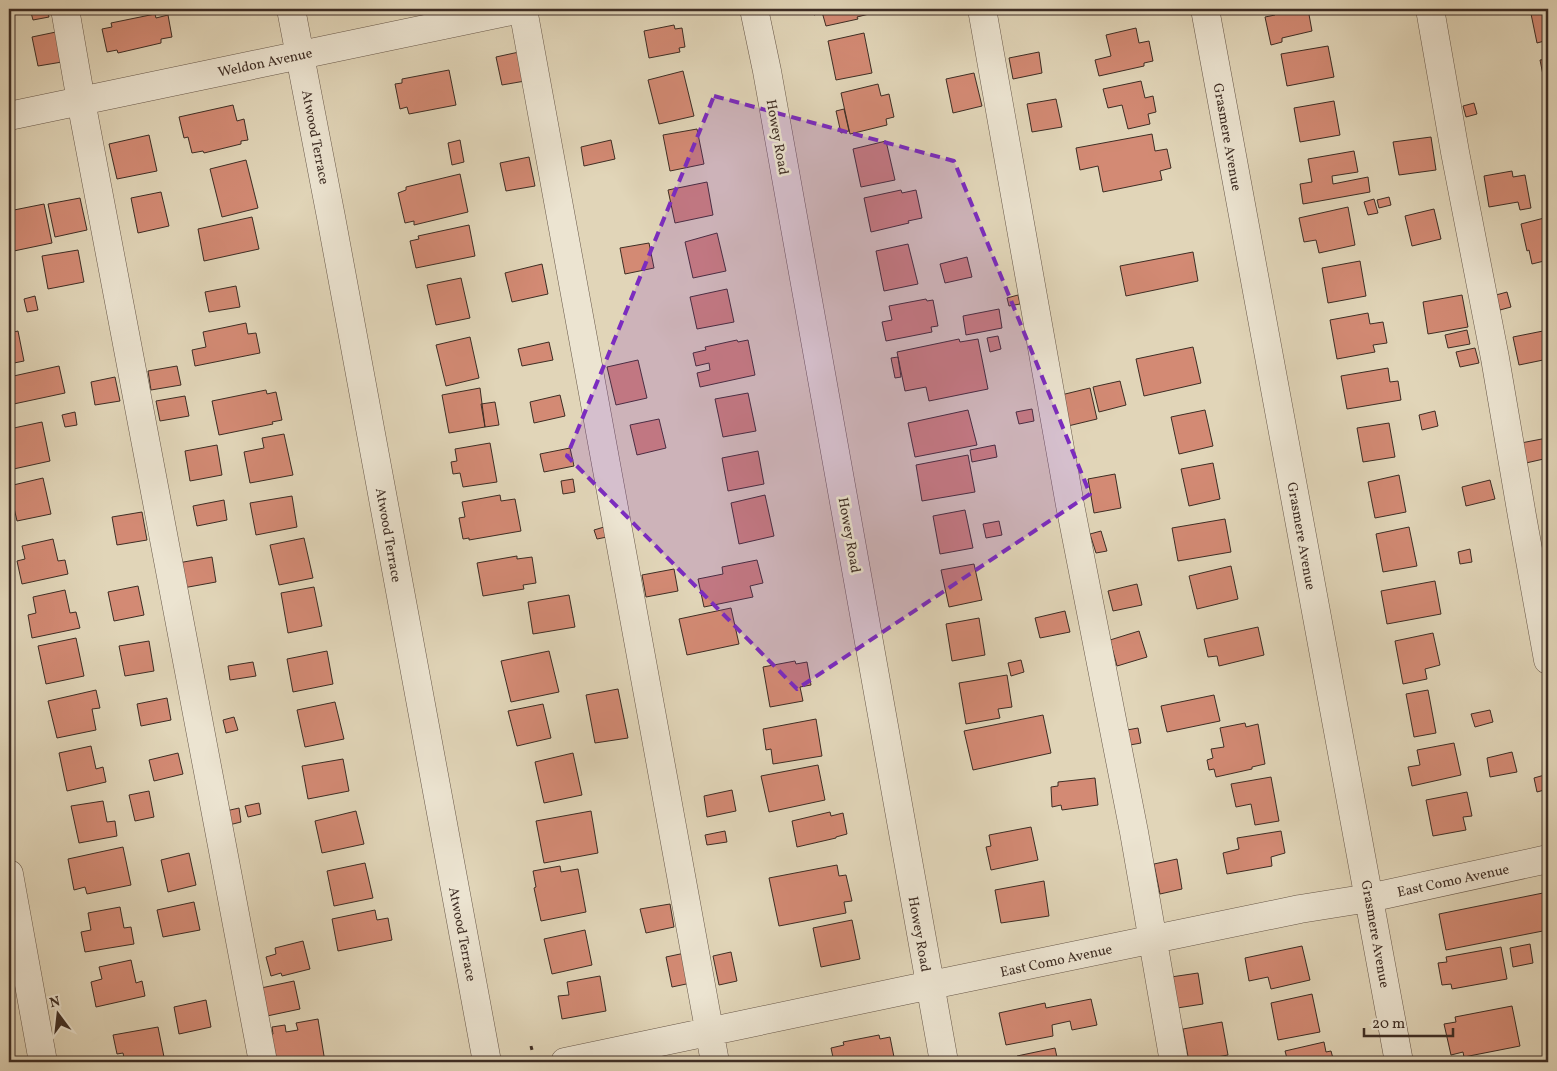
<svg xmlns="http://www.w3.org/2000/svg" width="1557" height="1071" font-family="Vollkorn,serif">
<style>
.building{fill:#d38a74;stroke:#3e2d24}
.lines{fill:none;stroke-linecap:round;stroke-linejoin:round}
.minor-casing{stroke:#675749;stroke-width:29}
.path{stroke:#3e2d24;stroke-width:3;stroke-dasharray:4 2.5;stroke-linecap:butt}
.minor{stroke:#ece4d1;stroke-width:28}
.marked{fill:#7b2cbf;fill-opacity:0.2;stroke:#7b2cbf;stroke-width:4;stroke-dasharray:10 6;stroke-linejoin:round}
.labels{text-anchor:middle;stroke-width:5;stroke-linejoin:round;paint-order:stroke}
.street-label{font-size:14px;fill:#3e2d24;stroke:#ece4d1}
</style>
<rect width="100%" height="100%" fill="#e1d5b8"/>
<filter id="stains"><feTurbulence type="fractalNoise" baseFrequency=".004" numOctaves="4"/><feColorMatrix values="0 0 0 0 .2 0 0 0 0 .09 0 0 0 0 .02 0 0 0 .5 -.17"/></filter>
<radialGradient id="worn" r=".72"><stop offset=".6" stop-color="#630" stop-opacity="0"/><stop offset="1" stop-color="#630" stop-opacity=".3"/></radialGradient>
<!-- building -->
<path class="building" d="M30,9H47L49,17L33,20Z
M812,9H889L857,17L858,19L826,26L822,12L814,15Z
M1274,9H1308L1312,31L1282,38V42L1271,45L1265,17L1275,15Z
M1530,9H1548V40L1537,43Z
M155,14L156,18L168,15L172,37L161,39V43L118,53L117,50L107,52L102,29L112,27L111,23Z
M674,25L675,29L682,28L685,47L679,48L680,52L649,58L644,31Z
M1136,28L1139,43L1149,41L1153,61L1144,63V66L1099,76L1095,60L1111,56L1106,35Z
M56,32L62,62L38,66L32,37Z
M864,33L872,73L836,80L828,41Z
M1328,46L1334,77L1287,86L1281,54Z
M519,52L525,81L502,85L496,57Z
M1039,52L1042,73L1013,79L1009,58Z
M1548,59V90H1546L1540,60Z
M449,70L456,105L409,114L407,107L400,109L395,84L402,83V79Z
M683,71L694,116L659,124L648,80Z
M974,73L982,106L953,113L946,79Z
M1141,81L1145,98L1153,96L1156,112L1148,114L1150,124L1128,129L1122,105L1108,108L1103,89Z
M878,84L881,96L889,94L894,117L886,119L887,125L850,134L841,93Z
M1056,99L1062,127L1032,132L1027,104Z
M1334,101L1340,135L1300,142L1294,108Z
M1474,103L1477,114L1466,117L1463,106Z
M233,105L237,121L244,119L248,140L241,141V144L204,153L203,151L192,153L188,137L184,138L179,117Z
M844,109L849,131L841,133L836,111Z
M697,129L704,164L670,171L663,135Z
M1152,134L1155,151L1167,149L1171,168L1160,171L1162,180L1103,192L1098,166L1080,170L1076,148Z
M149,135L157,171L117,179L109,144Z
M1431,137L1436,170L1399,175L1393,142Z
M460,140L464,162L452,165L448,143Z
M611,140L615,159L584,166L581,147Z
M886,141L895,180L861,187L853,149Z
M1354,151L1358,172L1332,176L1333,184L1368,177L1370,192L1303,204L1300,184L1312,182L1308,159Z
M529,157L535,186L506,191L500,163Z
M246,160L258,208L222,217L210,169Z
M1512,171L1513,177L1525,175L1531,208L1520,210L1518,202L1489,207L1484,176Z
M460,174L468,212L414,225V221L405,223L398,193L406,190V187Z
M707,182L713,215L675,223L668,190Z
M901,190L902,193L916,190L922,218L908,221L909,223L871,232L864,198Z
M161,192L169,226L138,233L131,198Z
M1389,197L1391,205L1379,208L1377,200Z
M80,198L87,230L55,237L48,204Z
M1374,199L1378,213L1368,215L1364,202Z
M44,204L52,243L9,252V211Z
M1348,207L1355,245L1319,253L1316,240L1304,242L1299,218Z
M1434,209L1441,239L1412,246L1405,216Z
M252,217L259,249L204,261L198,229Z
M1548,217V260L1532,264L1529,250L1527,251L1521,224Z
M469,225L475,256L416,268L410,241L419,239L418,236Z
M717,233L726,271L693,278L685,242Z
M649,243L654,268L625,274L620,248Z
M908,244L918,284L884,291L876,251Z
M78,250L84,282L48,289L42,256Z
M1193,252L1198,281L1126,296L1120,266Z
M967,257L972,277L945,283L940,264Z
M1360,261L1366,296L1328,303L1322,268Z
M542,264L548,294L512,302L505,273Z
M461,278L470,318L436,325L427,285Z
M236,286L240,307L209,312L205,292Z
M727,289L734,322L697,329L690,297Z
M1507,292L1511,307L1500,310L1496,295Z
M1018,295L1020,304L1009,306L1007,298Z
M1462,295L1468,327L1428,334L1423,302Z
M35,296L38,310L27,312L24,299Z
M926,299L927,301L933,300L938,326L931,327L932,332L886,341L882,322L892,320L889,306Z
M999,309L1002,328L966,335L963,316Z
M1368,313L1370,324L1383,322L1387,343L1373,345L1375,352L1337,359L1330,320Z
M246,323L248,334L256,333L260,353L195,366L192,350L206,347L203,332Z
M1467,330L1470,344L1448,348L1445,335Z
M18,331L24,361L9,364V333Z
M1543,331L1548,359L1519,365L1513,337Z
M998,336L1001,349L990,352L987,338Z
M470,337L479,378L446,386L436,345Z
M959,339L960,342L978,339L988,389L929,401L926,387L905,391L897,352Z
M737,340L738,342L748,340L755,375L700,387L697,373L710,370L709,363L696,366L693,353L706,350L705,347Z
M549,342L553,360L522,366L518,349Z
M1193,347L1201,383L1144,396L1136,359Z
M1475,348L1479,363L1460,367L1456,352Z
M898,357L901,377L895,378L891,358Z
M638,360L647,398L616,405L607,367Z
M59,366L65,393L9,405V377Z
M177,366L181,385L151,390L148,371Z
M1388,368L1390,382L1398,381L1401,400L1347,409L1341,376Z
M115,377L120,401L95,405L91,382Z
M1120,381L1126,405L1099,412L1093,387Z
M480,388L485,427L449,433L442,395Z
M1090,388L1097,419L1068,426L1061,395Z
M266,390L267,394L276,392L282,420L272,422L273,424L219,435L212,401Z
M748,393L756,431L723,437L715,399Z
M560,395L565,416L534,423L530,402Z
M185,396L189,416L160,421L156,401Z
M495,402L499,425L485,427L481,404Z
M1032,409L1034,421L1019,424L1016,412Z
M968,410L977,445L915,457L908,423Z
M1205,410L1213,446L1179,454L1171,417Z
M1435,411L1438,426L1422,430L1419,415Z
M75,412L77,425L65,427L62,415Z
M659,419L666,448L637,455L630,425Z
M42,422L50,461L9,470V429Z
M1389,423L1395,457L1363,462L1357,428Z
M284,434L293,475L250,483L244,452L264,448L262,438Z
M1547,438L1548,458L1526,463L1521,443Z
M490,443L497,482L463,487L460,473L453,474L451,462L457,461L455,449Z
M217,445L222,475L190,481L185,451Z
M995,445L997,457L972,462L970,450Z
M570,448L574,466L544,472L540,454Z
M758,451L764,484L728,491L722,458Z
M968,455L975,492L922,501L916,465Z
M1213,463L1220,499L1189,506L1181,469Z
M1115,474L1121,508L1094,513L1088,479Z
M1399,475L1406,512L1375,518L1368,482Z
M43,478L51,514L17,521L9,486Z
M573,479L575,492L563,494L561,481Z
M1490,480L1495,499L1466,506L1462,487Z
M500,495L501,501L515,499L521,531L469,540V538L463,539L459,518L465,517L462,502Z
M765,495L774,536L739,544L731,503Z
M292,496L297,527L256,535L250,503Z
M224,500L227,520L197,526L193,506Z
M965,510L973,548L940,554L933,516Z
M142,512L147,540L117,545L112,517Z
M1225,519L1231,552L1178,561L1172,528Z
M999,521L1002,535L986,538L983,524Z
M604,527L607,537L597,539L594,530Z
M1409,527L1417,566L1383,572L1376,534Z
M1101,531L1107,551L1096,553L1090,534Z
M304,538L313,578L279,585L270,545Z
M53,539L58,561L65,560L68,574L22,584L17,561L25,559L22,546Z
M1470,549L1472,562L1460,564L1458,552Z
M517,556V559L532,557L536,583L523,585L524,589L483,596L477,563Z
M212,557L216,582L183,588L178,563Z
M757,560L763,583L750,586L753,597L704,607L698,579L723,574L722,567Z
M974,564L982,600L949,607L941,570Z
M1231,566L1238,599L1197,609L1189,576Z
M674,569L678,591L646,597L642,575Z
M1435,581L1441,614L1387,624L1381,591Z
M1137,584L1142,605L1113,611L1108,591Z
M138,586L144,615L114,621L108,592Z
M314,587L322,626L288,633L281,593Z
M65,590L70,613L76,612L80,628L32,638L28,615L36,613L33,597Z
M569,595L575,627L533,634L528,602Z
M731,608L739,644L687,655L679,619Z
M1065,611L1070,632L1040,638L1035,618Z
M979,618L985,655L952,661L946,624Z
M1258,627L1264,655L1219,666L1217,656L1208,657L1204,639Z
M1139,631L1147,657L1117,666L1110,640Z
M1433,633L1440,665L1425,669L1427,679L1403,684L1395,641Z
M76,638L84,676L46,684L38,646Z
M149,641L154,671L125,676L119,646Z
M327,651L333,684L293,692L287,659Z
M549,651L559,692L511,702L501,661Z
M1021,660L1024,672L1011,676L1008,663Z
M795,661L796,664L807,662L811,685L800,687L803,701L770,707L763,667Z
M253,662L256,676L230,680L228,666Z
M1007,675L1012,707L998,709L1000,718L966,724L959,683Z
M618,689L628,738L595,743L586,695Z
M96,690L100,708L92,709L96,730L57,738L48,701Z
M1428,690L1436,733L1414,737L1406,694Z
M1214,695L1220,721L1167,732L1161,706Z
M167,698L171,720L141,726L137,704Z
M335,702L344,739L305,747L297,710Z
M543,704L551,738L517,746L508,711Z
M1490,710L1493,722L1475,727L1471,714Z
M1043,715L1051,753L973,770L964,731Z
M234,717L238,730L226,733L223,720Z
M816,719L822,756L773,764L771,749L766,750L763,729Z
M1245,723L1246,727L1258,724L1265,764L1252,767V769L1216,777L1214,769L1209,770L1207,760L1213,758L1211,749L1224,747L1220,728Z
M1138,728L1141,743L1130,745L1127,730Z
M1454,743L1461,775L1412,786L1408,767L1420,765L1417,750Z
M91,746L96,769L103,767L106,782L67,791L59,753Z
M1512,752L1517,772L1490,777L1487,758Z
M178,753L183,774L154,781L149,760Z
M573,753L582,795L544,803L535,762Z
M343,759L349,791L308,799L302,766Z
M818,765L825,800L769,812L761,776Z
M1548,774V789L1537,792L1534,778Z
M1271,777L1279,821L1255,825L1251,804L1236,807L1231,784Z
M1095,778L1098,805L1062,810L1061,805L1052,807L1051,787L1058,786V782Z
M732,790L736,811L707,817L704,796Z
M149,791L154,817L135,821L129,795Z
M1467,792L1472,816L1463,817L1466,830L1433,836L1426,800Z
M103,801L107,822L115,821L117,836L79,843L71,806Z
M259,803L261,814L248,817L245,806Z
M239,808L241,822L229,825L226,811Z
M356,811L364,844L322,853L315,821Z
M591,811L598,853L544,863L536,821Z
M830,812L831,816L843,813L847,834L836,837V838L797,847L792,821Z
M1031,827L1038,860L991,870L986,847L991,846L989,835Z
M725,831L727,842L707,845L705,835Z
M1281,831L1285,853L1271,857L1272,866L1227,874L1223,853L1239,849L1237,838Z
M123,847L131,885L87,894L85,887L74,890L68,859Z
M189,853L196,885L168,892L161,860Z
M1177,859L1182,889L1160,894L1154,864Z
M365,863L373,898L334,906L327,871Z
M837,865L839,876L846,875L852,901L844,902L846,913L779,926L769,878Z
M560,866L561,872L578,869L586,912L541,921L534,888L536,887L533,871Z
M1044,881L1049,916L1001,923L995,890Z
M1548,892V930L1446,950L1439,914Z
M194,902L200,930L163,937L157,910Z
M670,904L674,927L646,933L640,909Z
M120,907L124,928L131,927L134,944L85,952L81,932L91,930L88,913Z
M375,910L377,920L388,918L392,940L338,951L332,919Z
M852,920L860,959L821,967L813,928Z
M585,930L592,965L552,974L544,939Z
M303,941L310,969L282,976L281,973L271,976L266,957L276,954L275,948Z
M1530,944L1533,963L1513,967L1510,948Z
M1302,946L1310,980L1271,989L1268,977L1249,981L1245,958Z
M1501,947L1507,979L1452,989L1451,984L1442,985L1438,963L1447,962L1446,957Z
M731,952L737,981L719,985L713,956Z
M685,953L691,983L672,987L666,957Z
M131,960L136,983L142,981L145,996L96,1007L91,982L102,979L99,967Z
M1198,973L1203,1004L1177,1008L1171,977Z
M600,976L606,1011L562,1019L558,996L569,995L567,982Z
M294,981L300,1009L267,1016L261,988Z
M1312,994L1320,1032L1278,1040L1271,1003Z
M1091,999L1097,1025L1072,1030L1070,1021L1052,1025L1053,1036L1006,1045L999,1013L1045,1003L1046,1008Z
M206,1000L211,1027L179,1034L174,1007Z
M1512,1006L1520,1046L1464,1057L1463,1052L1451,1055L1444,1024L1456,1022L1455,1017Z
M318,1019L325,1062H274L269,1035L273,1034L272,1027L285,1025L286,1032L298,1030L296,1023Z
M1222,1022L1228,1055L1189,1062L1183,1029Z
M158,1027L165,1062H125L123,1053L117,1054L113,1035Z
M879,1035L880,1039L890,1037L895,1062H834L831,1048L844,1045L843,1042Z
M1324,1042L1326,1052L1331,1051L1334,1062H1288L1285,1051Z
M1055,1048L1058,1062H1018L1017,1056Z"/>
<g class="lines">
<defs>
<path id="minor" d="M65,9L81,101L263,1062
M291,9L331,217L487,1062
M523,9L715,1062
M754,9L767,71L944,1062
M982,9L1070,505L1134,832L1174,1062
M1205,9L1399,1062
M1430,9L1455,152L1495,358L1522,516L1548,660
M9,116L521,9
M9,874L43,1062
M565,1062L907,990L1300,909L1369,898L1548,859"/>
</defs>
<!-- minor casing -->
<use href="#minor" class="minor-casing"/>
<!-- path -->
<path class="path" d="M531,1046L532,1050"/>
<!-- minor -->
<use href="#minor" class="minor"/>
</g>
<!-- marked area -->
<path class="marked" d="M714,96L954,161L1090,494L797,689L567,456Z"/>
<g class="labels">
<!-- street labels -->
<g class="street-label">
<text transform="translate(265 62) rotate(-12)" y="5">Weldon Avenue</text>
<text transform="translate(316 137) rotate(79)" y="5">Atwood Terrace</text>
<text transform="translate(778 137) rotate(80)" y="5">Howey Road</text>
<text transform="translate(1228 137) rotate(80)" y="5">Grasmere Avenue</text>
<text transform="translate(389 535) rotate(80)" y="5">Atwood Terrace</text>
<text transform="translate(850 535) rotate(80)" y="5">Howey Road</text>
<text transform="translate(1302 536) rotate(80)" y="5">Grasmere Avenue</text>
<text transform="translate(1453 880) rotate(-12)" y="5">East Como Avenue</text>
<text transform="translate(463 934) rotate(79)" y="5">Atwood Terrace</text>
<text transform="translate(920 934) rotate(80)" y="5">Howey Road</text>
<text transform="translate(1376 934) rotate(80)" y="5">Grasmere Avenue</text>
<text transform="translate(1056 960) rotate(-12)" y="5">East Como Avenue</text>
</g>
</g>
<!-- margin -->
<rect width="1557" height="1071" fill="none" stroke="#e1d5b8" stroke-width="30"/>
<rect x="10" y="10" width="1537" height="1051" fill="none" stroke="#3e2d24" stroke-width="2.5"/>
<rect x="15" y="15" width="1527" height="1041" fill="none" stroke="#3e2d24"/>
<!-- north arrow -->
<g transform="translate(58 1014) rotate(345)" stroke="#ece4d1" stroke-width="4" paint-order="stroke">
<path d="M0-4L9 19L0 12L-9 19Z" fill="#3e2d24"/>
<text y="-8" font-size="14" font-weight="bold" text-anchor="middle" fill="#3e2d24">N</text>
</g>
<!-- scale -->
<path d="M1364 1028v8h89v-8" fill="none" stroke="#3e2d24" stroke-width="2.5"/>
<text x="1372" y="1028" font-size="15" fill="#3e2d24" stroke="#ece4d1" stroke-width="4" paint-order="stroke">20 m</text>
<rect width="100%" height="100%" filter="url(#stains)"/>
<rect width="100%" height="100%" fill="url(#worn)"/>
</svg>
